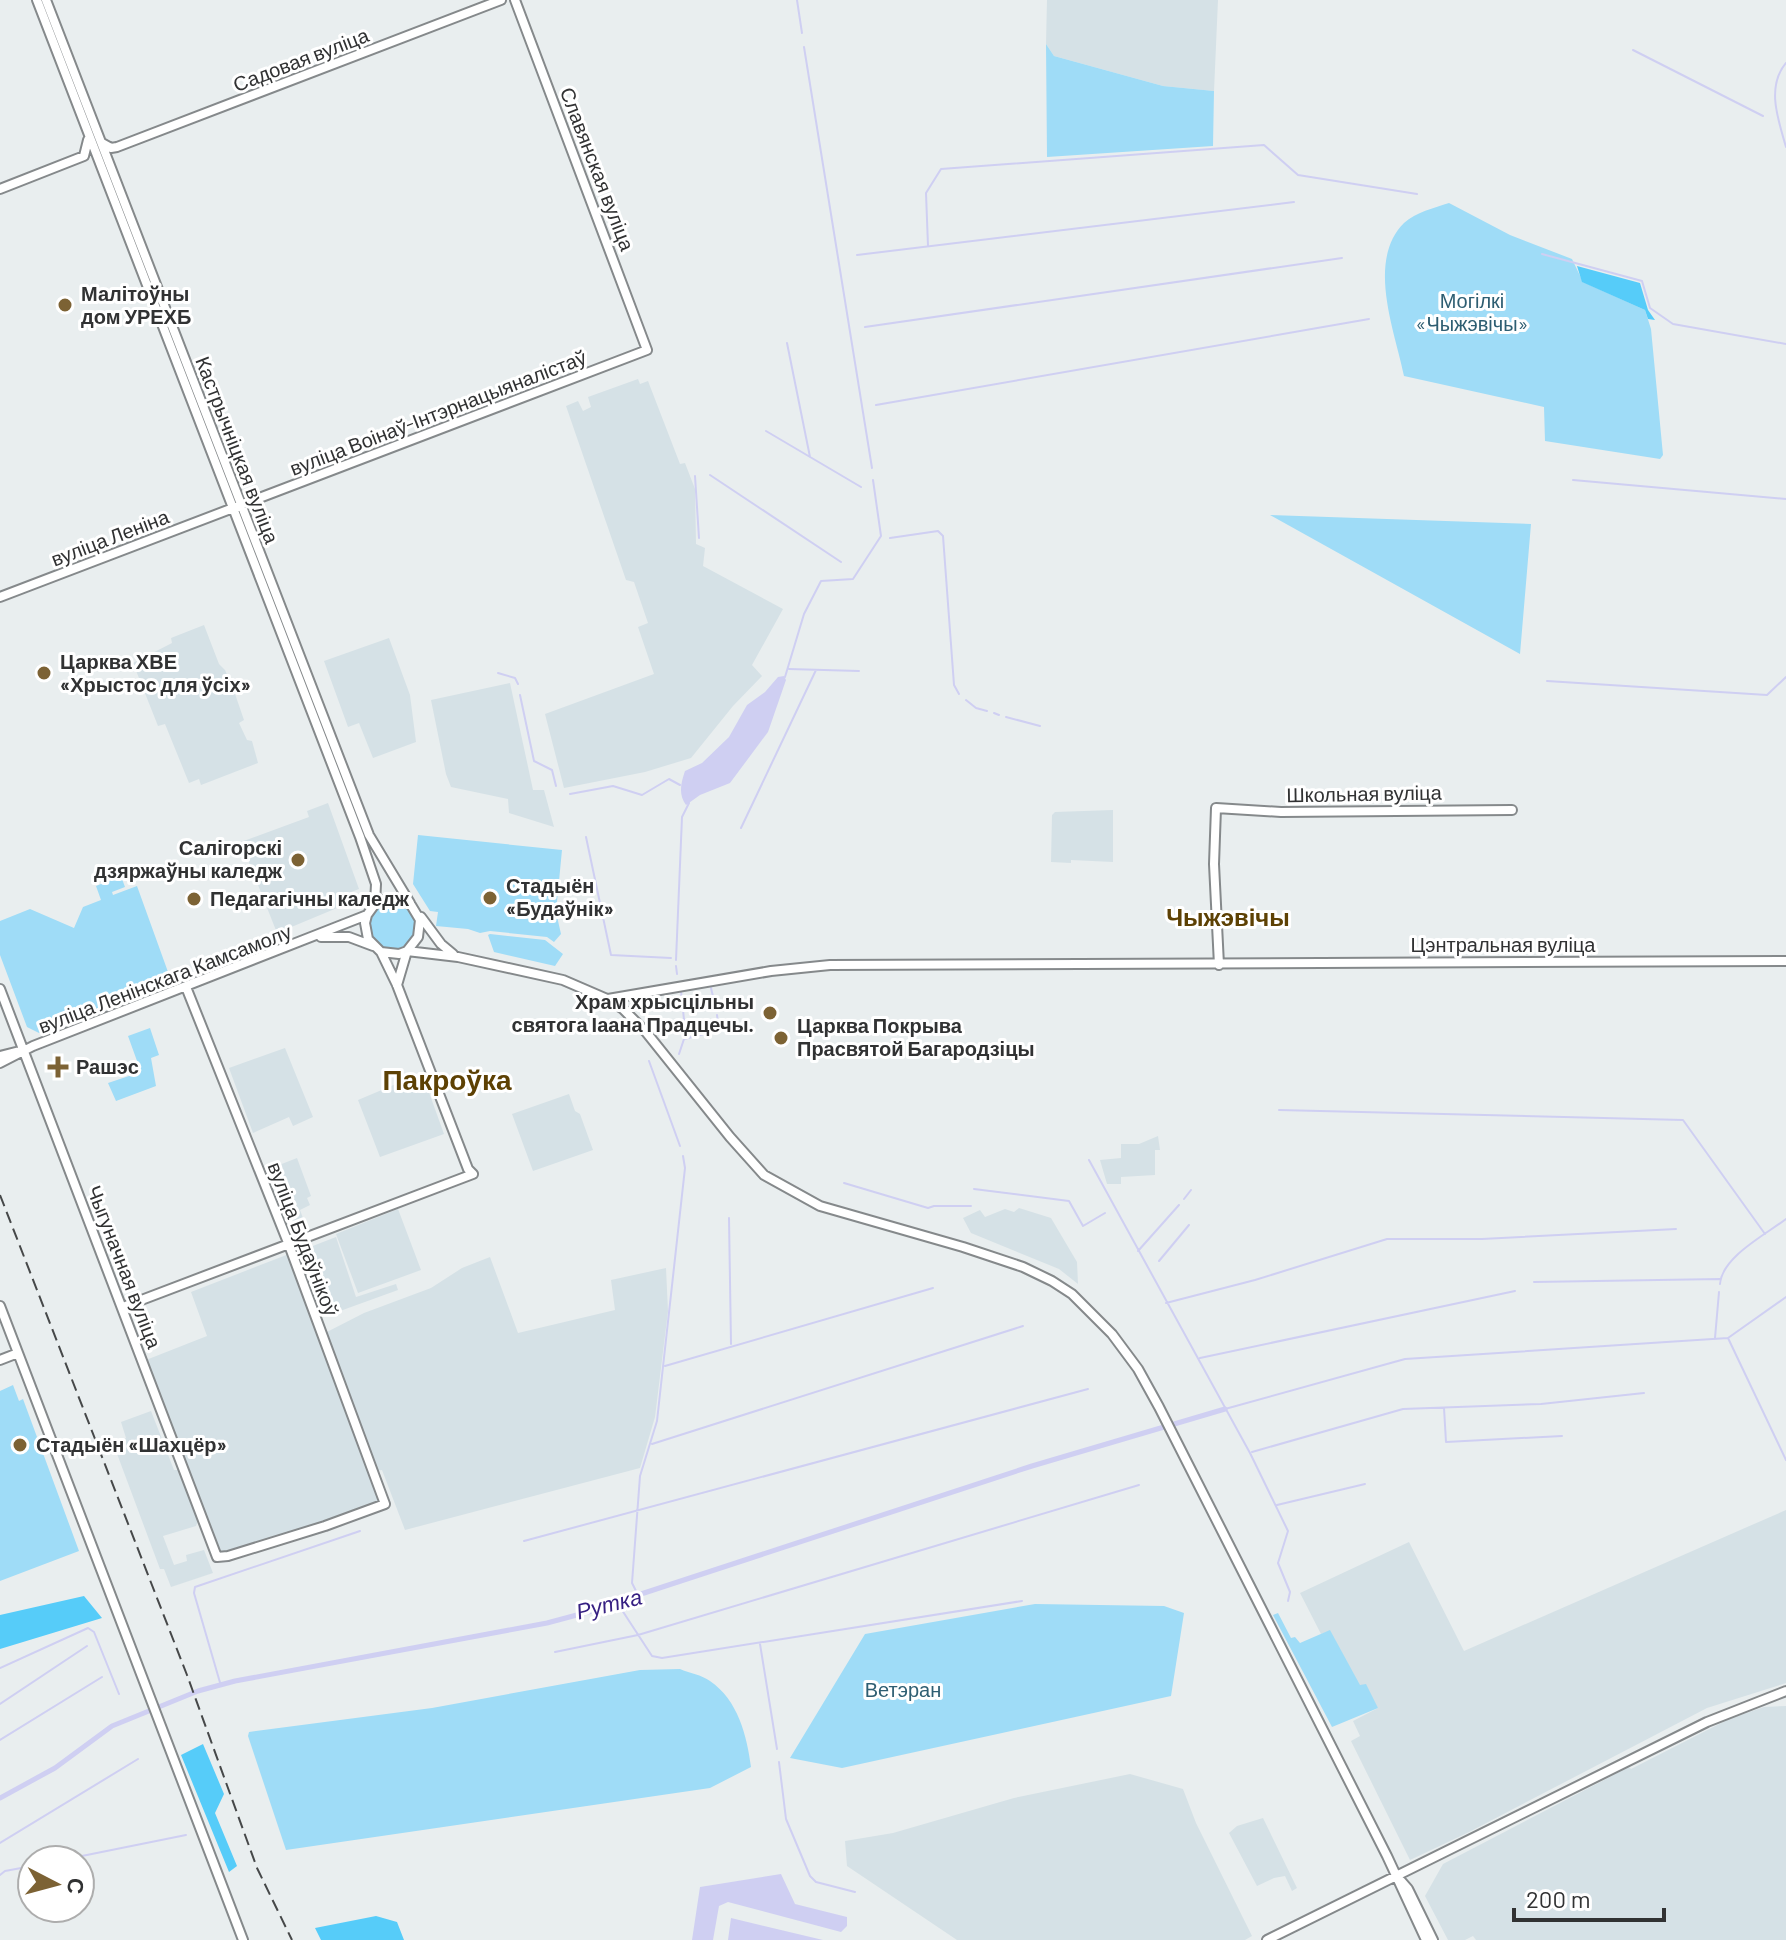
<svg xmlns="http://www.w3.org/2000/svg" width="1786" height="1940" font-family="Barlow,sans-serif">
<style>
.built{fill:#d5e1e6}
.green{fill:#9fdcf7}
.forest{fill:#56ccf9}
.water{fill:#cfcff2}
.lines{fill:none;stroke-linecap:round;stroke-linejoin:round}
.stream{stroke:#cfcff2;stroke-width:2}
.canal{stroke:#cfcff2;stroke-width:5}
.secondary-casing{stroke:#85898b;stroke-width:12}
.secondary{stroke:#fff;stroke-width:8}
.rail{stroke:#464849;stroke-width:2;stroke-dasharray:12 6;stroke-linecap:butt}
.poi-dot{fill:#7c6234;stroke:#fff;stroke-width:3}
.labels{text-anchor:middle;stroke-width:6;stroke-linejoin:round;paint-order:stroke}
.street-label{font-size:20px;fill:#313233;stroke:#fff}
.poi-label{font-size:20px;font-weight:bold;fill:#313233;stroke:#fff;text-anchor:start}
.park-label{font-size:20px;fill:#2e5e72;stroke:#fff}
.water-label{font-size:22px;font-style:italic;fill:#362082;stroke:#fff}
.quarter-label{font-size:24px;font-weight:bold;fill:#5d4104;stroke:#fff}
.district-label{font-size:28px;font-weight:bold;fill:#5d4104;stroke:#fff}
</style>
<rect width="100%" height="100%" fill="#e9eeef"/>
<!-- built -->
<path class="built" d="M1047,0H1218L1214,91L1163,86L1054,56L1046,44Z
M638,379L640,384L648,381L680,464L685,463L695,489L696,544L705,548L703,566L783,609L752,665L762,676L733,706L691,758L645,772L564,788L545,714L654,674L638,627L648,623L634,582L626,580L566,406L578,401L583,411L591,407L588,397Z
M204,625L219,664L225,670L234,691L244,720L239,723L247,740L252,741L258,763L201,785L199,779L189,783L165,724L158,726L133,663L172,643L171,638Z
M389,638L410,695L416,742L373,758L359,723L348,727L324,661Z
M510,683L533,790H544L554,827L509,813L508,799L451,787L446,774L431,700Z
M328,803L359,889L346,894L349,903L277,933L241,842L309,817L307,811Z
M1113,810V862L1071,860V863L1051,862L1052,815L1055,812Z
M285,1048L313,1117L293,1126L289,1117L253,1133L229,1068Z
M422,1073L444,1134L380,1157L358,1100Z
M569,1094L575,1111L580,1114L593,1150L533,1171L512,1114Z
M1158,1136L1160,1150H1155V1175L1121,1177V1184H1107L1100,1160L1121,1158V1144H1139Z
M297,1158L311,1196L307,1198L310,1205L300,1210L307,1229L298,1233L274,1167Z
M1019,1208L1051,1218L1077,1262L1078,1284L1059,1269L971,1233L963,1218L980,1210L985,1217L1005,1209L1014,1212Z
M398,1209L421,1270L358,1293L336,1234Z
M336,1237L356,1297L396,1284L398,1290L329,1315L305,1249Z
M289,1254L383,1502L220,1554L146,1360L207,1336L191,1292Z
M490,1257L518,1333L615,1310L611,1280L666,1268L668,1311L655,1417L640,1468L405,1530L382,1470L376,1471L323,1334L364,1313L431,1288L462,1268Z
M151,1411L174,1470H178L198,1521L196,1526L163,1536L174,1565L187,1561L186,1555L204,1550L213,1573L171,1587L164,1569H160L113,1443L126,1438L121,1422Z
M1786,1510V1683L1707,1708L1469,1832L1410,1860L1351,1741L1360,1736L1353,1721L1378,1708L1360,1686L1330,1631L1321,1634L1300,1593L1409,1542L1464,1651Z
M1786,1706V1940H1476L1473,1936L1465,1940H1448L1425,1896L1443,1864L1629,1767L1631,1769L1729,1719L1764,1707Z
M1130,1774L1183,1789L1196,1823L1252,1936L1245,1940H957L847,1866L845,1841L893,1833L1014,1798Z
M1263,1818L1297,1888L1292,1891L1285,1876L1274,1878L1257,1886L1229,1833L1237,1826Z"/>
<!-- green -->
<path class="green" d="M1046,44L1054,56L1163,86L1214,91L1213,146L1047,157Z
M1449,203L1510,235L1572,259L1583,282L1645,310L1651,329L1663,455L1660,459L1545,441L1544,407L1404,376C1395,331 1366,261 1404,223C1416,212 1434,208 1449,203Z
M1270,515L1531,524L1520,654Z
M418,835L562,850L556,912L561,934L554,942L547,937L490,931L480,933L468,929L436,926L438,912L430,911L413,884Z
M121,876L125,887L112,892L113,895L137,886L172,983L39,1033L27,1027L0,955V921L30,909L74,928L83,907L101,900L96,886Z
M370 926a23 23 0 1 1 46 0a23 23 0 1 1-46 0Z
M490,934L545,940L563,954L555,966L494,952L488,935Z
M150,1028L159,1055L151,1058L156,1086L116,1101L108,1083L141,1072L128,1036Z
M13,1385L19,1401L23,1399L79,1551L0,1581V1391Z
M1035,1604L1164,1606L1184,1613L1171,1696L842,1768L790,1758L865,1634Z
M1278,1613L1291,1638L1295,1637L1300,1643L1330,1630L1360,1685L1366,1684L1378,1708L1332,1727L1273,1615Z
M680,1669C689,1673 702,1675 710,1681C738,1700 747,1736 751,1767L710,1788L286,1850L248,1736L249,1732L432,1708L640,1670Z"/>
<!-- forest -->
<path class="forest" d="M1577,266L1640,283L1648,310L1655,320L1648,319L1645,310L1582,282Z
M84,1596L102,1618L0,1649V1615Z
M203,1744L224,1794L215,1813L237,1866L229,1872L181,1755Z
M376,1916L397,1922L404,1940H321L315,1928Z"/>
<!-- water -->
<path class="water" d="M784,676L786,680L768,732L730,783L700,795L686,805C678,794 681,783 685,771L702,763L729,737L747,705L765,692L778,677Z
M781,1874L795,1904L847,1917V1926L841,1932L728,1902L719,1906L713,1940H692L700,1887Z
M731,1918L823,1940H728Z"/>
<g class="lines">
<!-- stream -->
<path class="stream" d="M797,0L802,33
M804,47L872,468
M1633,50L1763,116
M1786,63C1766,87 1778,119 1786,147
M928,246L926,193L941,169L1264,145L1298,175L1417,194
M1542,254L1642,281L1650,308L1673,324L1786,344
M857,255L1294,202
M865,327L1342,258
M787,343L810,457
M876,405L1369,319
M766,431L861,487
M710,475L841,562
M695,476L699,538
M1573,480L1786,499
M890,538L938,531L943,536L954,685L959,694
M789,669L859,671
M498,673L515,678L518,684
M785,677L804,614L821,581L853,579L881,536L873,480
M1547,681L1767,695L1786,677
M520,695L534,761L552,770L556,786
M966,700L976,708L987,711
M994,713L999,715
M1006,717L1040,726
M570,794L613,786L642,795L669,779L680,785
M741,828L816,670
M586,837L611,955L671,958
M676,960L682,817L689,803
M676,966L677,974
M711,988L715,1005
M681,991L685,1029
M716,1031L719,1030L717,1015
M679,1054L684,1039L708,1033
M649,1061L680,1146
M1279,1110L1683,1120L1765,1234
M1089,1160L1250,1453L1288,1531L1278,1563L1290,1592L1288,1601
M844,1183L928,1208L934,1206H971
M974,1189L1069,1201L1083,1226L1105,1213
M1184,1199L1191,1190
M729,1218L731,1344
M1138,1251L1179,1205
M1159,1261L1189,1225
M1534,1282L1720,1279
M1720,1284C1722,1257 1765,1235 1786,1219
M1166,1303L1255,1280L1387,1239H1482L1676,1229
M1715,1338L1719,1292
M1728,1338L1786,1460
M1200,1358L1515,1291
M665,1366L933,1288
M1444,1408L1446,1442L1562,1436
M1225,1409L1405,1359L1728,1338L1786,1297
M652,1444L1023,1326
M1252,1452L1403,1409L1541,1404L1644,1393
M1277,1505L1365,1484
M524,1541L1088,1389
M638,1595L632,1583L640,1476L657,1421L685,1168L683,1156
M618,1604L652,1656L662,1658L1022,1601
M760,1644L777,1749
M555,1652L638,1635L1139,1485
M0,1668L88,1628L94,1632L119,1694
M221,1686L194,1593L195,1587L360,1531
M0,1704L87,1646
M0,1740L102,1677
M779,1762L786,1819L810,1876L816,1882L855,1892
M0,1843L138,1759
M62,1860L186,1835
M0,1875L5,1871L32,1866"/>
<!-- canal -->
<path class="canal" d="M0,1798L55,1768L112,1726L198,1691L235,1681L547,1623L618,1604L638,1595L1032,1466L1225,1409"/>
<defs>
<path id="secondary" d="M37,0L360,837L376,884L375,904
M46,0L369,835L410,903
M102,143L111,148L117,147L501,0
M0,189L84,156L88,140
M0,597L647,350L515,0
M421,917L441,944L453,954
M321,937H349L373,946
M1219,965L1214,864L1216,808L1281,812L1512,810
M397,985L407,951L418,937L420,920L411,905L397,898H389L375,904L367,915L365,923L368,939L381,952L399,954L407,951L458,957L563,980L607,999L623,1009L646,1032L730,1137L764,1175L820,1206L963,1247L1023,1267L1052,1281L1072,1294L1112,1334L1138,1369L1159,1407L1387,1856L1426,1940
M0,989L217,1557L228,1556L325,1526L385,1504L289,1245L186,987
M608,999L771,971L830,965L1786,961
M0,1056L24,1050
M0,1063L33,1046L367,915
M0,1306L243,1940
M123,1307L473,1174L468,1169L397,985L381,952
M0,1360L18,1353
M1401,1881L1408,1889L1433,1940
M1267,1940L1707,1722L1786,1691"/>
</defs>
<!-- secondary casing -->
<use href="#secondary" class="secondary-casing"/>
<!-- secondary -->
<use href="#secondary" class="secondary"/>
<!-- rail -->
<path class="rail" d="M0,1195L187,1675L257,1868L292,1940"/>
</g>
<!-- markers -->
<g class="poi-dot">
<circle cx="65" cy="305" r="8"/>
<circle cx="44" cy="673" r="8"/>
<circle cx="298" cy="860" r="8"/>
<circle cx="490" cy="898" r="8"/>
<circle cx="194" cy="899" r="8"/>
<circle cx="770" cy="1013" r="8"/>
<circle cx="781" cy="1038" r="8"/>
<path d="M54 1055h8v8h8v8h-8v8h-8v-8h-8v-8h8z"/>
<circle cx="20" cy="1445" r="8"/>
</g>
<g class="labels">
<!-- street labels -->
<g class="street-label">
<text transform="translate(301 60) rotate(-21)" y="7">Садовая вуліца</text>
<text transform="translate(597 169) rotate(69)" y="7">Славянская вуліца</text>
<text transform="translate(438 413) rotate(-21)" y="7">вуліца Воінаў-Інтэрнацыяналістаў</text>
<text transform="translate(237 450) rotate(69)" y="7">Кастрычніцкая вуліца</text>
<text transform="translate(110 538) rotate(-21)" y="7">вуліца Леніна</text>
<text transform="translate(1364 794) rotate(-1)" y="7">Школьная вуліца</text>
<text x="1503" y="952">Цэнтральная вуліца</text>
<text transform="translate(165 979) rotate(-21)" y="7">вуліца Ленінскага Камсамолу</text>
<text transform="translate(303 1239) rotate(69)" y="7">вуліца Будаўнікоў</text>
<text transform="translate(124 1267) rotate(69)" y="7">Чыгуначная вуліца</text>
</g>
<!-- poi labels -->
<g class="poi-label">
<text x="81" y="301">Малітоўны<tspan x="81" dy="23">дом УРЕХБ</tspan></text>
<text x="60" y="669">Царква ХВЕ<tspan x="60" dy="23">«Хрыстос для ўсіх»</tspan></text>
<text x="282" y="855" text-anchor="end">Салігорскі<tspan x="282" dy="23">дзяржаўны каледж</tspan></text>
<text x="506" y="893">Стадыён<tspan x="506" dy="23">«Будаўнік»</tspan></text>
<text x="210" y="906">Педагагічны каледж</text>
<text x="754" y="1009" text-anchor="end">Храм хрысцільны<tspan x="754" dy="23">святога Іаана Прадцечы.</tspan></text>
<text x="797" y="1033">Царква Покрыва<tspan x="797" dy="23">Прасвятой Багародзіцы</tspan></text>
<text x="76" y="1074">Рашэс</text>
<text x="36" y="1452">Стадыён «Шахцёр»</text>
</g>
<!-- park labels -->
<g class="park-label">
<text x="1472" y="308">Могілкі<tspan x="1472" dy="23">«Чыжэвічы»</tspan></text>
<text x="903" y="1697">Ветэран</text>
</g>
<!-- water labels -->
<g class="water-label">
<text transform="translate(609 1604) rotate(-14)" y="8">Рутка</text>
</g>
<!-- quarter labels -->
<g class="quarter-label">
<text x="1228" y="926">Чыжэвічы</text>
</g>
<!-- district labels -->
<g class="district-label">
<text x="447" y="1090">Пакроўка</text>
</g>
</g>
<!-- north arrow -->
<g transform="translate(56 1884) rotate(96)"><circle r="38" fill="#ffffff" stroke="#adadad" stroke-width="2"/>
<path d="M0-6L14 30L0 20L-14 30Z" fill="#7c6234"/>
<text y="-12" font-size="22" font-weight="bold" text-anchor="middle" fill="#313233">С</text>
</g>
<!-- scale -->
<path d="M1514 1908v12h150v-12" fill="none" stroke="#313233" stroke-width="4"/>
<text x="1526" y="1908" font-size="24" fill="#313233" stroke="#ffffff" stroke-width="6" paint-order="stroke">200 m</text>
</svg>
